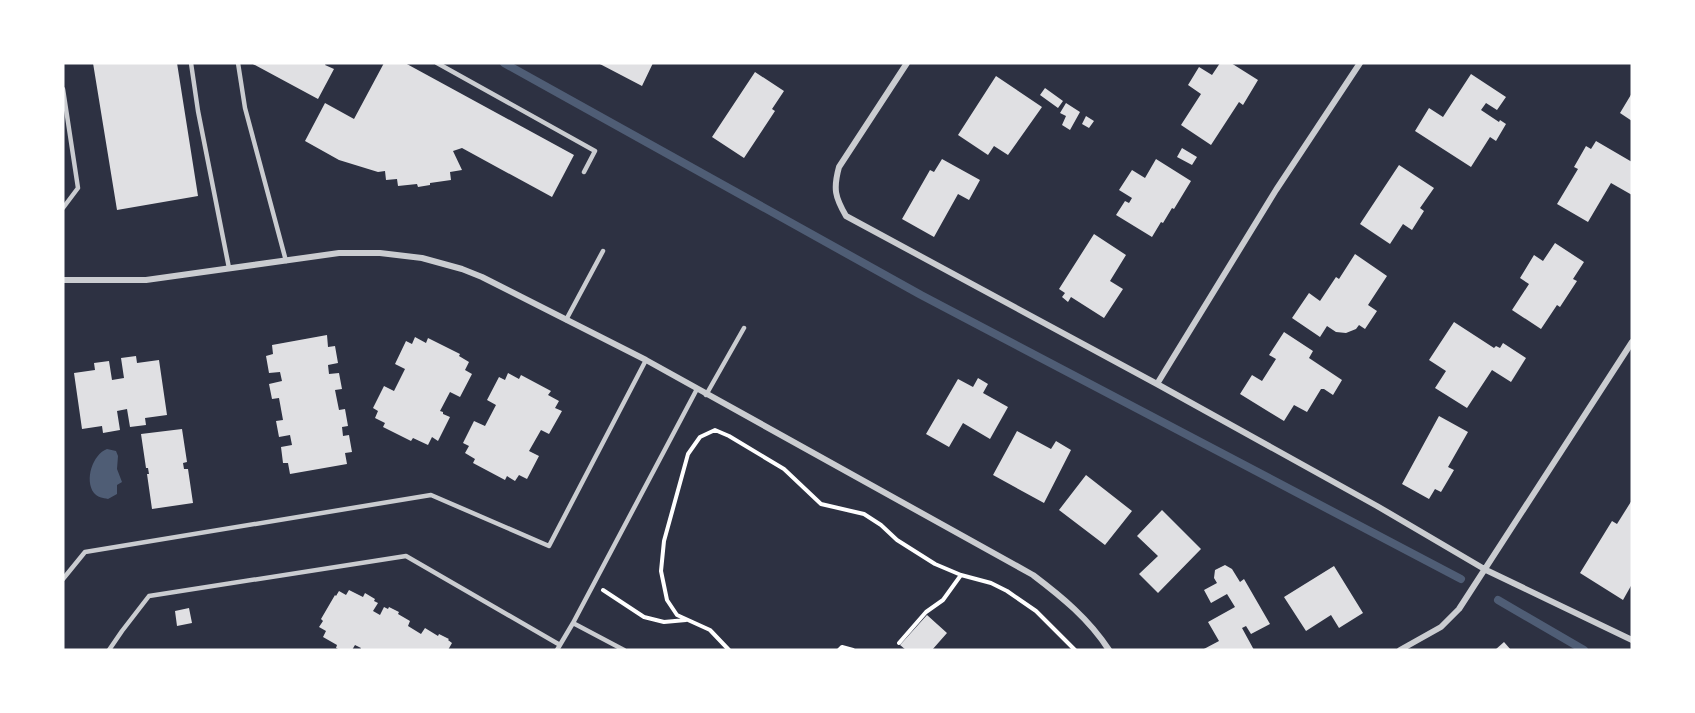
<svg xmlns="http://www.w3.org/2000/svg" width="1695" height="713" font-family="'Sofia Sans Condensed',sans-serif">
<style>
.water{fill:#4f5d75}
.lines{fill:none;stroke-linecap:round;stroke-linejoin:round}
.stream{stroke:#4f5d75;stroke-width:8}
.building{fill:#e0e0e3}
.path{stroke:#fff;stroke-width:4}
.service{stroke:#caccd0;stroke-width:4.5}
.minor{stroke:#caccd0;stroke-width:6}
</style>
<rect width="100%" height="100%" fill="#2d3142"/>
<!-- water -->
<path class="water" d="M107,449L116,451L118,456L117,469L122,482L117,485V494L108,499C103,498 97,497 94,493C84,480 93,454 107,449Z"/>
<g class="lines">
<!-- stream -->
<path class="stream" d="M504,63L921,295L1461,579
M1498,600L1584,650"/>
</g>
<!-- building -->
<path class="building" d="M93,63H177L198,196L117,210Z
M251,63H326L325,65L334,69L318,99Z
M384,63H405L574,155L552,197L462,148L453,151L462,170L450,172L451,180L430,183V185L418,187L417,184L398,186L397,179L386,180L385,171L378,172L339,160L305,141L325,103L354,119Z
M598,63H653L642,86Z
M1220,63H1231L1258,80L1243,105L1239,102L1211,145L1181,125L1201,94L1188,85L1199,67L1212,75Z
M755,72L784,91L772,109L775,111L744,158L712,137Z
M1471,74L1506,97L1497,110L1486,103L1481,110L1499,122L1500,120L1506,124L1496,141L1490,137L1471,167L1415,131L1429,108L1443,117Z
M996,76L1042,107L1008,155L994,146L988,155L958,135Z
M1045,88L1063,101L1058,108L1040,95Z
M1632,93V121L1620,113Z
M1066,103L1080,112L1070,130L1062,125L1066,116L1060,113Z
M1086,116L1094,121L1089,128L1082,124Z
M1596,141L1632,162V195L1611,183L1588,222L1557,204L1578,169L1574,167L1586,146L1591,149Z
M1182,148L1197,157L1192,165L1177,157Z
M942,159L980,180L969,200L958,194L934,237L902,219L930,170L934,172Z
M1156,159L1191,181L1174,209L1172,208L1163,223L1161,222L1152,237L1116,215L1125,201L1129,203L1132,198L1119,190L1132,170L1145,178Z
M1399,165L1434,188L1420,208L1424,211L1412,230L1403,224L1390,244L1360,224Z
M1094,234L1126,255L1110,281L1123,289L1104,318L1071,297L1068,302L1062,297L1065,293L1059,289Z
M1555,243L1584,262L1573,279L1577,281L1560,307L1557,305L1541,329L1512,310L1529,284L1520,278L1534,255L1543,261Z
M1355,254L1387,276L1368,305L1377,311L1365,329L1359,325L1356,329L1346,333L1336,332L1327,326L1320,337L1292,318L1309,293L1320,301L1336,277L1339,279Z
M1454,322L1494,348L1496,346L1500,348L1503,343L1526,358L1511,382L1492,370L1467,408L1435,388L1446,371L1429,360Z
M1284,332L1313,351L1309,358L1342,380L1333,395L1324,389H1321L1307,412L1294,405L1284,421L1240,394L1252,375L1262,381L1276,359L1269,355Z
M327,335L328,347L335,346L338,363L328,365L329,374L339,373L342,389L335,390L339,410L345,409L348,426L342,427L343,436L349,435L352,452L345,453L347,464L290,474L288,463H283L281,447L292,445L290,435L279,437L276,421L283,420L279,398L272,399L269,384L282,381L280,372L269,373L266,356L273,354L272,345Z
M415,337L426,343L428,338L460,354L459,356L469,362L465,370L472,374L460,397L450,392L440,411L443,412V414L450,417L438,441L432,437L428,445L413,438L411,441L383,427L385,423L375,418L378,411L373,408L384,386L394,391L405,369L395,364L406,341L412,344Z
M136,356L137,363L159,360L167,415L145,418L146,425L130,427L127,409L117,411L120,430L103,433L102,426L82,429L74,373L95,370L94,363L109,361L112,380L124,378L121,358Z
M508,373L519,379L521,375L551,391L548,395L559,401L555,408L562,411L549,434L541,430L529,451L539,456L527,479L519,475L515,481L507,476L505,480L473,463L475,459L465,453L469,446L463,443L474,421L485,426L496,405L487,400L499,377L505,380Z
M978,378L988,384L983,393L1008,407L990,439L963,423L949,447L926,434L958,379L973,387Z
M1439,416L1468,432L1448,467L1454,470L1441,492L1435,489L1429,499L1402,484Z
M182,429L187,462L183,463L184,469H188L193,503L152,509L147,474H149L148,468H146L141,434Z
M1017,431L1051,449L1056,441L1071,450L1044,503L993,475Z
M1086,475L1132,511L1105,545L1059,510Z
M1632,500V584L1623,600L1580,573L1612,521L1617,524Z
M1162,510L1201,549L1158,593L1139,574L1158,556L1137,536Z
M1225,565L1232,569L1240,582L1244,579L1270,624L1251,634L1246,626L1242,628L1254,650H1202L1219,641L1208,622L1235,607L1227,594L1211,603L1204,590L1217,583L1214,578L1215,570Z
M1334,566L1363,613L1339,628L1331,615L1306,631L1284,597Z
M349,590L363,597L365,593L375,599L374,601L378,603L373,611L380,615L384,607L388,609L389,607L399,612L398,614L410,621L408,626L421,634L425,628L438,636L439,634L449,639L448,640L452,643L448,650H360L361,648L355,645L352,650H340L336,648L337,645L323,637L326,631L319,627L323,621L321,619L335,595L336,596L339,591L346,595Z
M189,608L192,623L177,626L175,611Z
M927,615L947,633L932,650H906L900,645Z
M1504,642L1511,650H1495Z"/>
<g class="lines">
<!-- path -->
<path class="path" d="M603,590L644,617L664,622L686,620
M899,643L926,612L943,600L961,575
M729,650L710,630L677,615L667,600L661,571L664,541L688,454L700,437L715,430L729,436L784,469L821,504L864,514L881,525L897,540L935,564L961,575L991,583L1007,591L1036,611L1075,650
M839,650L842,647L853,650"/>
<!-- service -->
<path class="service" d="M191,63L198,111L229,268
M238,63L245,108L286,261
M437,63L595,151L584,172
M63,89L78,188L63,208
M566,320L603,251
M706,395L744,328
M63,579L85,552L431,495L549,546L646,360
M573,623L697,389
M109,650L122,631L149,596L406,556L560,645
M557,650L573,623L624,650"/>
<!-- minor -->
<path class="minor" d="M907,63L839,167C833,189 835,197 846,216L1157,384L1377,506L1486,570L1632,640
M63,280H146L339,253H380L422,258L462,269L482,277L646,360L1033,575C1062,597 1089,619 1109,650
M1157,384L1276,190L1360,63
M1400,650L1441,627L1459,609L1632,342"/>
</g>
<!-- border -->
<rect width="1695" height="713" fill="none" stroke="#ffffff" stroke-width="129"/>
</svg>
